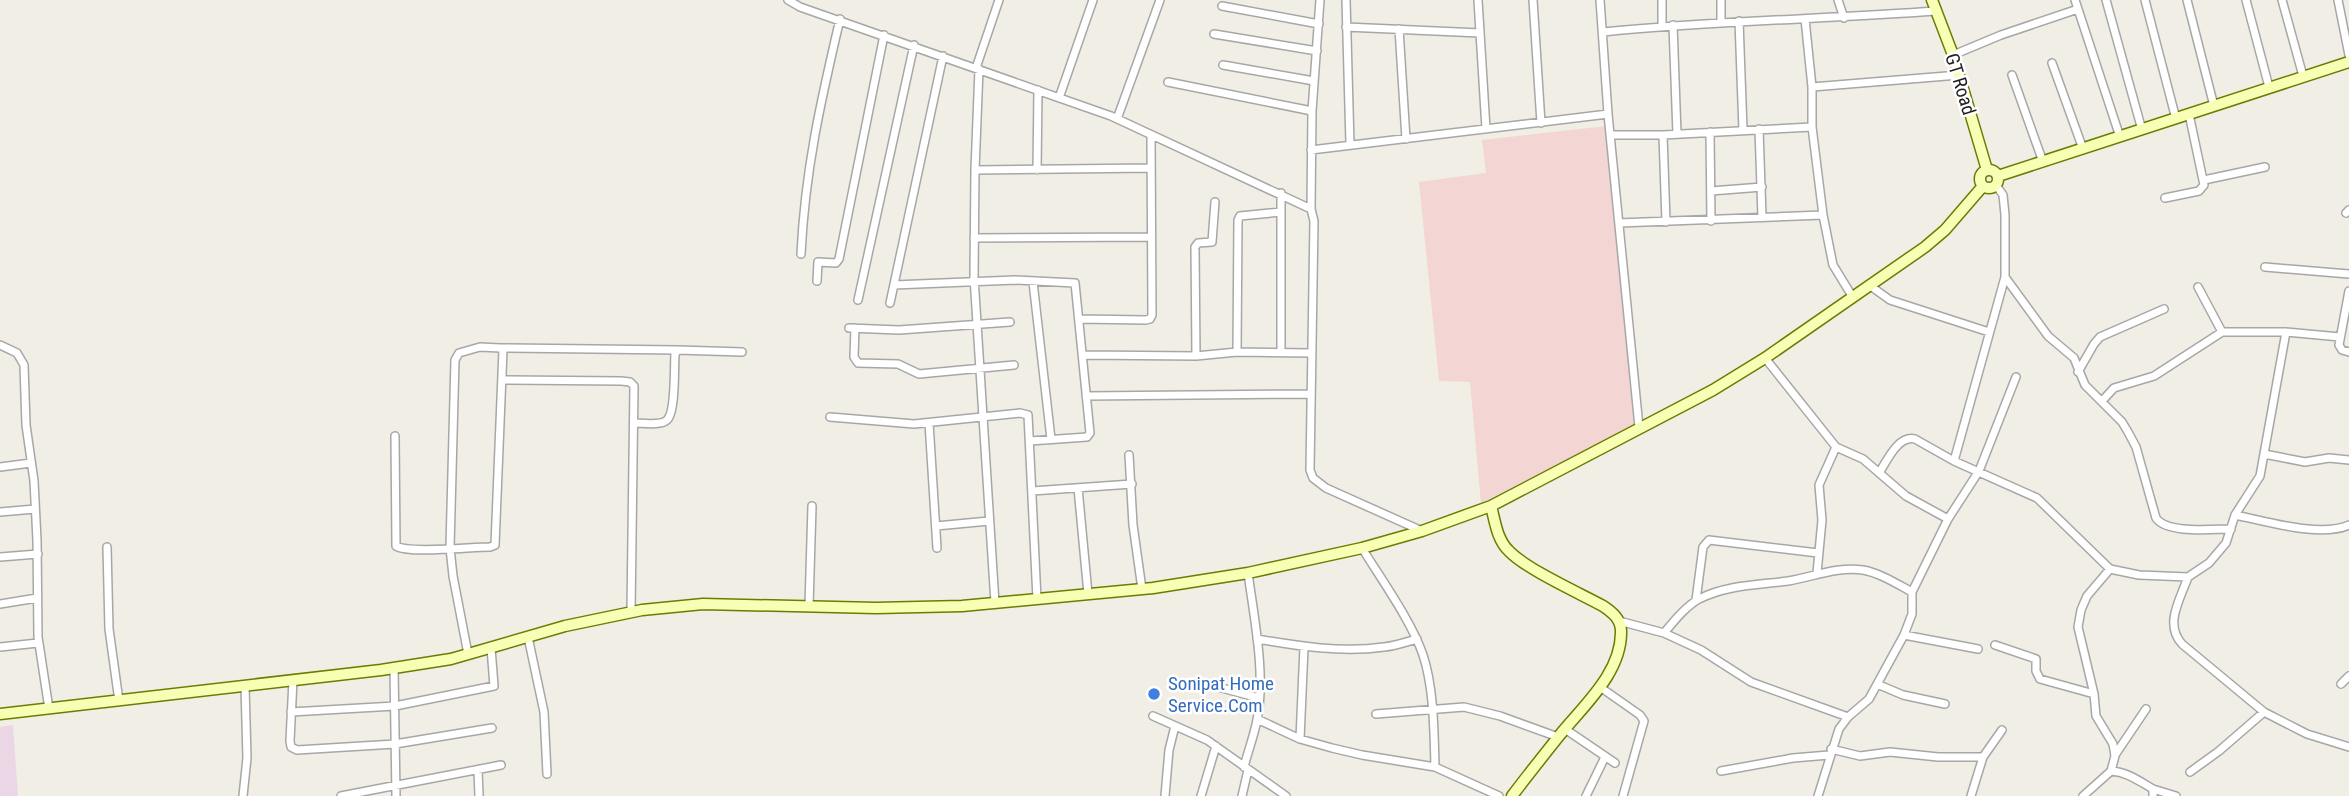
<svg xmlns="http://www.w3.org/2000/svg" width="2349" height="796" font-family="'Roboto Condensed',sans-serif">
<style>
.commercial{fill:#f3d6d3}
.industrial{fill:#ebd6e6}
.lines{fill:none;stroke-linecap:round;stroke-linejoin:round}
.street-casing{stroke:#a7a7a7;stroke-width:10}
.secondary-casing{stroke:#6a7d00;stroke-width:13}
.street{stroke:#fff;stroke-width:7}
.secondary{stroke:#f8ffb5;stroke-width:10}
.shop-dot{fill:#3f7fe0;stroke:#fff;stroke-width:2.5}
.labels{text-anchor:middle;stroke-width:5;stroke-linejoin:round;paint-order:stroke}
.street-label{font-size:19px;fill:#202020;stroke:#fff}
.shop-label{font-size:19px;fill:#366cbe;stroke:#fff;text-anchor:start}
</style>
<rect width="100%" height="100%" fill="#f1eee5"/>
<!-- commercial -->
<path class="commercial" d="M1607,126L1637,425L1481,503L1470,382L1439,381L1419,182L1486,173L1482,140Z"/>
<!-- industrial -->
<path class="industrial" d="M13,725L18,796H0V727Z"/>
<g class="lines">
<defs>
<path id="street" d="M788,0L800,7L1111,116L1311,209L1314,221L1310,470L1313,478L1326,488L1422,531
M1346,0L1350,144
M1478,0L1486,129
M1533,0L1541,123
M1600,0L1608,114L1639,427
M1662,0V26
M1721,0V22
M1838,0L1844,18
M2075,0L2120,137
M2106,0L2142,130
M2145,0L2176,119
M2187,0L2214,106
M2246,0L2269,87
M2282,0L2303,76
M2338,0L2349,55
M1222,6L1319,24
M1805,19L1812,87V127L1823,215L1833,265L1852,296
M1739,21L1743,130
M1673,25L1677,134
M1346,27L1480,33
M1399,29L1406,139
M1603,32C1714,21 1825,19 1936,11
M1214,34L1317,51
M1953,55L2001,35L2078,9
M2052,63L2083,149
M1223,65L1314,81
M976,68L999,0
M979,69L975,170L974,277L995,603
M2012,75L2043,162
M1168,82L1312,111
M1812,87L1959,75
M1059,98L1093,0
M1117,119L1160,0
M1759,129L1762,217
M1710,132L1711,221
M1610,135H1663L1812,127
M1663,135L1666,222
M1311,150L1608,114
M975,170L1151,168
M1037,170L1038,90
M2204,180L2265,167
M1711,191L1762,187
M2165,198L2199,191L2204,185L2189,114
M1311,209L1312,111L1320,0
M2346,213L2349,210
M1619,223L1823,215
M974,238L1151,237
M801,254C805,170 821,100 840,19
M2265,267L2349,274
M2005,277L2048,336L2074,358L2085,385L2122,422L2128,432L2136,447L2156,518C2167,534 2212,529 2231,529
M817,281L818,262L836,263L839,259L884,35
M1033,282L1051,439
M894,285L1015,280L1075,283L1090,433L1087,437L1030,441
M1869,285L1890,300L1989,332
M2198,287L2222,332
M2349,291L2339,345L2342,350L2349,352
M858,300L914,45
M890,303L943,56
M1079,319L1146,320L1150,319L1152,315L1151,135
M849,328L899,330L1010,322
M855,328L854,357L858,363L898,364L919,374L1014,365
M0,345L17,353L24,365L26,425L34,481L37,540L38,637L49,709
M501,348L678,350
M1237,352L1238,220L1240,216L1281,212
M1281,352V193
M1083,355L1196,356L1237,352L1311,353
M1196,356L1195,247L1198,243L1212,242L1215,202
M1765,358L1836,447L1863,459L1906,496L1948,519
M2078,372L2094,344L2100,337L2164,309
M504,380L621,381L630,382L634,386L631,612
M1086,396L1310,394
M2102,401L2114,388L2154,376L2222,332H2286L2340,337
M830,417L914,424L1020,413L1028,415L1037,599
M634,423C642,423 661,426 667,420C676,412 674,367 675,354L678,350L742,352
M929,423L937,548
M395,436L396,546C408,554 471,547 490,547L495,545L503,350L500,348L480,347L459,353L455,360L450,547V548C451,557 452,567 453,576L468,654
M2264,454L2305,462L2329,458L2349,460
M1129,455L1133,525L1142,589
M1954,461L2005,277V215L2003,195L1996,185
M0,467L31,463
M1879,473C1887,461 1898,435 1915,439L1954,461L2037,498L2110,569L2139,575L2188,577L2209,563L2226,543L2235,515L2260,476L2286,332
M1078,488L1088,594
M1032,491L1132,484
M0,512L35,509
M2235,515C2266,521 2320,538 2349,525
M936,526L989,521
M107,547L109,629L119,701
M1362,548C1381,579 1412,622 1423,655C1434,688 1434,732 1435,767
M0,557L38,554
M1817,573L1822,520L1819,485L1836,447
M2188,577C2180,600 2164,624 2182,644L2264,712L2307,734L2349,747
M1696,600L1703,547L1709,540L1818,553
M0,604L37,598
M809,606L812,506
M1619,621L1664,633L1701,650L1751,682L1848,717
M1664,633C1674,621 1685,607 1699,599C1726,585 1758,585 1788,581C1813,577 1838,566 1863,570C1880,573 1897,584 1912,592
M1904,635L1978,649
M528,637L544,712L547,774
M1257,639C1298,646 1342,653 1384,647C1395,646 1406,642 1417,639
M1995,645L2036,659V671L2040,679L2094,694
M0,647L38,643
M394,668L396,796
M293,680L290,741L291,747L297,750L395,744L492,728
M1207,684L1259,698
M1877,684L1903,695L1945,704
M2341,684L2349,676
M1600,687L1640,715L1644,721L1623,796
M291,712L395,706L494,686L491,648
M1376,714L1464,707L1500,716L1558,737
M1153,716L1207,740L1286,796
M1257,719L1300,739L1332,748L1362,755L1435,767L1499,796
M1565,729L1615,763
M1300,739L1304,647
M1831,749L1860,756L1890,752L1938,757H1983
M2115,755L2146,709
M1244,767C1248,751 1254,736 1257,720C1266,674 1254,618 1248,573
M478,770L479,796
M1721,771L1793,758L1829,755
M2111,771C2127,772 2139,781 2153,789V796
M2190,772L2219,751L2264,712
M2153,789L2176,796
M243,796L247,758L245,686
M341,796L501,765
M1165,796L1169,750L1175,726
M1201,796L1216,746
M1242,796L1248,770
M1586,796L1605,757
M1818,796L1839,729L1848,717L1869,699L1904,635L1912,614V592L1948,519L1979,471L2016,377
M1971,796L1983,757L2002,730
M2083,796L2111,771L2115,756L2113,744L2096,716L2094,694L2078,627L2081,610L2087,596L2110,569"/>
<path id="secondary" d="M1932,0L1953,55L1987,170
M1980 179a9 9 0 1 1 18 0a9 9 0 1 1-18 0Z
M1998,176L2349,62
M1491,506C1495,521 1497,540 1509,551C1526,569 1579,593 1603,606C1612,612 1621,619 1621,631C1622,673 1583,706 1559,736C1543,756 1527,776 1512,796
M0,714L381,670L451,659L565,626L642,610L703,604L876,608L962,606L1153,588L1248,573L1362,548L1422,531L1491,506L1713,390L1765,358L1925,247L1945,230L1983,186"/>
</defs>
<!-- street casing -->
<use href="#street" class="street-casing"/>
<!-- secondary casing -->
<use href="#secondary" class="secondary-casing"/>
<!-- street -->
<use href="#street" class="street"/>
<!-- secondary -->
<use href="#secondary" class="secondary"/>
</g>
<!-- markers -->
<circle class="shop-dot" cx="1154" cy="694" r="7"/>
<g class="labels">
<!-- street labels -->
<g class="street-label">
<text transform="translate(1961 84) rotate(73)" y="7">GT Road</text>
</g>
<!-- shop labels -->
<g class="shop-label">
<text x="1168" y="690">Sonipat Home<tspan x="1168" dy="22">Service.Com</tspan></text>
</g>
</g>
</svg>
